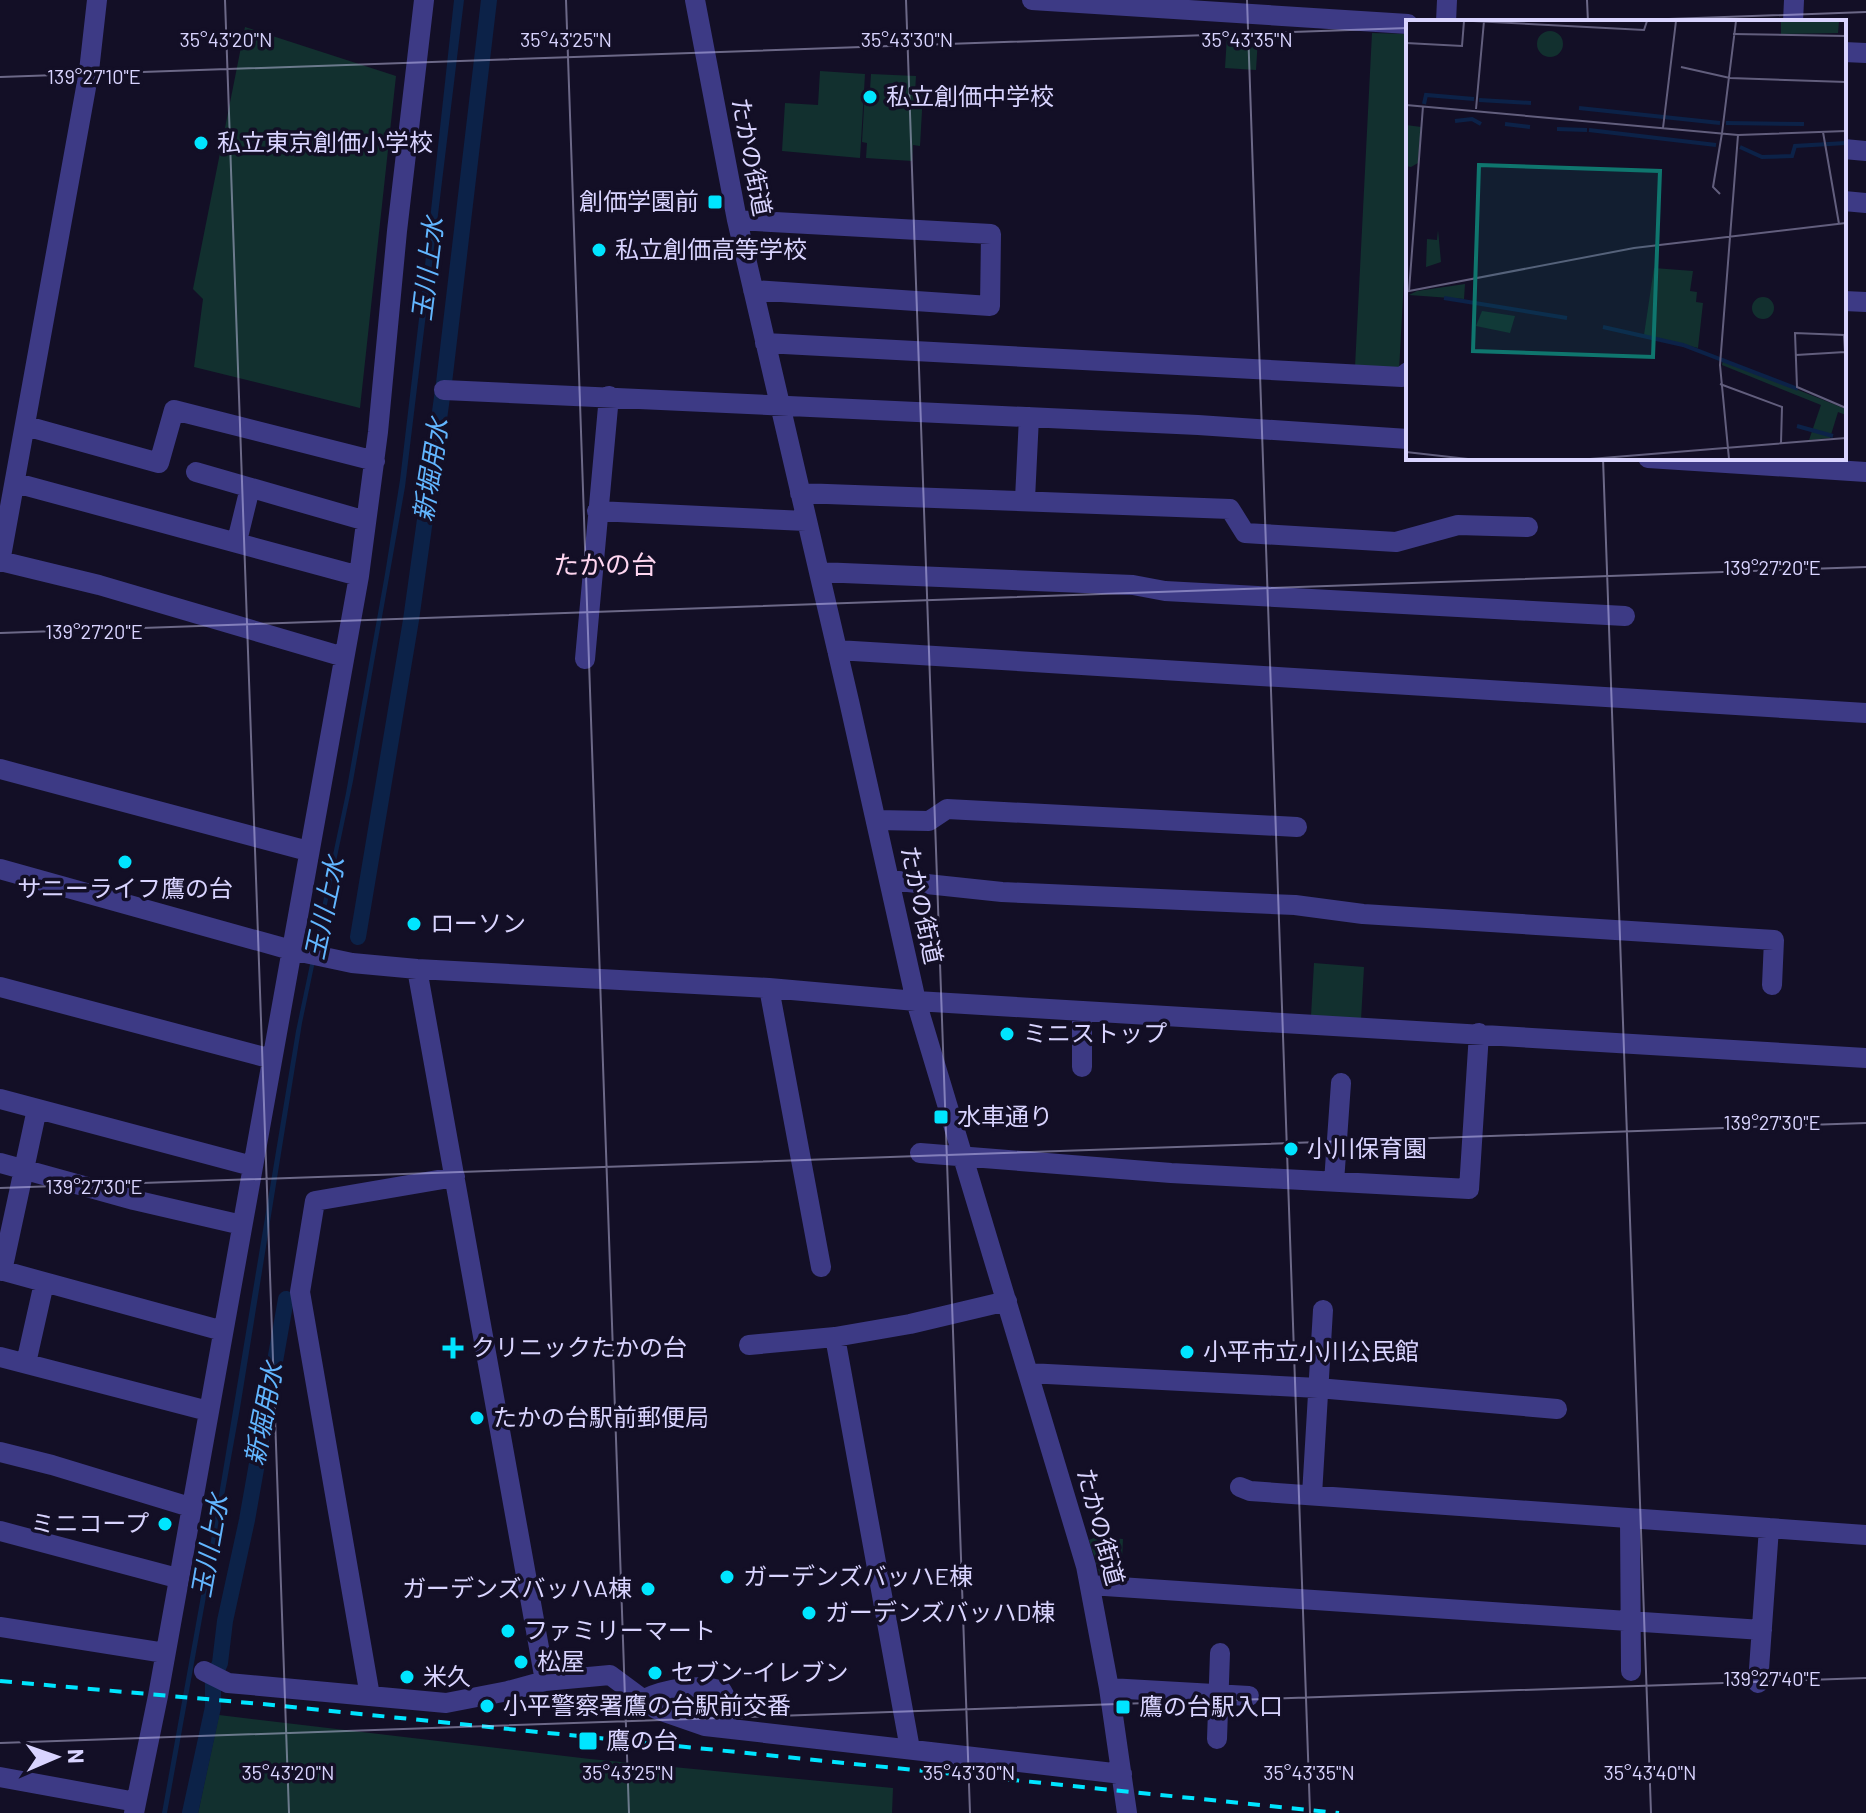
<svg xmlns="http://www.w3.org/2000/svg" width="1866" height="1813" font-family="Barlow,'Noto Sans JP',sans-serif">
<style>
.green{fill:#12302f}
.water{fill:#0c2248}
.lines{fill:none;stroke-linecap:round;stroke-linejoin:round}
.canal{stroke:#0c2248;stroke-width:16}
.minor{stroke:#3d3a85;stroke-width:20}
.rail{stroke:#00e5ff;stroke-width:4;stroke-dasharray:12 10;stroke-linecap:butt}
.ticks{fill:none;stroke:#d9d4ff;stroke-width:2;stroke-opacity:0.45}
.poi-dot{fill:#00e5ff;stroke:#130f26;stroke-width:3}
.labels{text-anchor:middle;stroke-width:7;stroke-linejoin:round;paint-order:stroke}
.poi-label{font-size:24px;fill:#d9d4ff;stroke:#130f26;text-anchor:start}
.street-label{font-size:24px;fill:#d9d4ff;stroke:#130f26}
.water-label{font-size:26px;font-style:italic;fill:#62b6ff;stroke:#130f26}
.neighbourhood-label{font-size:26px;fill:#ffd6f0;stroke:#130f26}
.inset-river{fill:none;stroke:#0c2248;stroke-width:4}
.inset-road{fill:none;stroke:#625e7d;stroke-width:2}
.view{fill:#0f766e;fill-opacity:0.15;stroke:#0f766e;stroke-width:4}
.inset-edge{fill:none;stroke:#d9d4ff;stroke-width:4}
.ticks-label{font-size:20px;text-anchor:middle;fill:#d9d4ff;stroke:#130f26;stroke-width:7;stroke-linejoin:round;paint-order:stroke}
</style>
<rect width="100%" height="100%" fill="#130f26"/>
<!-- green -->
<path class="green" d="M245,27L396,76L360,408L194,367L203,299L193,289Z
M1372,33L1408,34V206L1399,371L1355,367Z
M1227,36L1258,38L1256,70L1225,68Z
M820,71L865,74L860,158L782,151L785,103L818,105Z
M871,74L916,76L915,93H923L920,146L913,145L912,161L866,158L867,143L862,142L865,90H870Z
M1314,963L1364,967L1361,1020L1311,1016Z
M1096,1537L1123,1539L1121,1579L1101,1578L1089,1540Z
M219,1715L590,1759L893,1788L892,1813H198Z"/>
<!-- water -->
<path class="water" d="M454,0H464L405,487L353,781L302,1023L240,1408L167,1813H162L217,1507L296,1031L346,793L385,574L400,480L421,302Z"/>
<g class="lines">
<!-- canal -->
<path class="canal" d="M358,937L411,620L444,383L489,0
M190,1813L213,1707V1679L220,1663L225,1621L247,1520L286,1299"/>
<!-- minor -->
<path class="minor" d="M695,0L737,220L849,701L916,1001L1086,1566L1109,1688L1127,1813
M1032,0L1408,24
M1446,22L1447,0
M1793,22L1794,0
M1844,52L1866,53
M1844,149L1866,151
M1844,201L1866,203
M737,220L991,234L990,306L753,290
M1844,301L1866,302
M765,343L1402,377L1408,372
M444,390L1198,425L1408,439
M26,426L159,463L174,410L375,461
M1648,458L1866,472
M196,472L366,521
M16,483L359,576
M800,493L1230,509L1245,533L1396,542L1458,525L1528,527
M1025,499L1029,417
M597,511L806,521
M237,541L250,488
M0,561L99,585L344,657
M0,562L89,71L97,0
M819,572L1133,585L1165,591L1625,616
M837,650L1866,713
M585,659L609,396
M0,769L308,851
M876,820L929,821L947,809L1297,827
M0,869L291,950L352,963L417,969L769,988L916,1001L1866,1058
M889,880L1002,892L1295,905L1363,914L1774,940L1772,985
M417,969L545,1681
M0,987L272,1059
M769,988L821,1267
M1082,1011V1067
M0,1099L252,1166
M920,1153L1171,1173L1469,1189L1479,1033
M0,1163L134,1200L242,1225
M1334,1182L1341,1083
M0,1270L223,1331
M2,1271L37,1109
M835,1337L910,1749
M749,1345L835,1337L910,1324L1007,1301
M0,1357L208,1411
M26,1363L44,1283
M1028,1373L1318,1388L1557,1409
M0,1452L52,1465L190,1507
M1240,1487L1250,1491L1866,1535
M1312,1495L1323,1310
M1630,1519L1631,1671
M0,1531L177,1578
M1090,1585L1762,1630
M0,1627L165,1653
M204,1671L228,1683L446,1703L508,1691L545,1681L610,1675L656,1709L705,1726L1122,1774
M1758,1683L1769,1528
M1109,1688L1249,1696
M370,1696L300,1292L315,1201L455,1177
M644,1699C666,1689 700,1683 722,1691L727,1700L726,1728
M1217,1739L1220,1653
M0,1777L136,1802
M134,1813L158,1696L359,576L378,432L397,231L424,0"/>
<!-- rail -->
<path class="rail" d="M0,1681L262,1704L1339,1813"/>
</g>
<!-- ticks -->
<path class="ticks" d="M225,0L289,1813M566,0L629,1813M906,0L970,1813M1247,0L1310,1813M1587,0L1588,22M1585,22L1866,12M0,77L1408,28M1603,458L1651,1813M0,633L1866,567M0,1188L1866,1123M0,1743L1866,1678"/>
<!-- markers -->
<g class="poi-dot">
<circle cx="870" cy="97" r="8"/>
<circle cx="201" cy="143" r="8"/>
<rect x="707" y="194" width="16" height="16" rx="4"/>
<circle cx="599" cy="250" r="8"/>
<circle cx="125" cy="862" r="8"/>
<circle cx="414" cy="924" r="8"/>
<circle cx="1007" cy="1034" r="8"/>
<rect x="933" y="1109" width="16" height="16" rx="4"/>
<circle cx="1291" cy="1149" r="8"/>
<path d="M449 1336h8v8h8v8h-8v8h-8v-8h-8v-8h8z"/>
<circle cx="1187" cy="1352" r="8"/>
<circle cx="477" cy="1418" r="8"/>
<circle cx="165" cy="1524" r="8"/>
<circle cx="727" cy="1577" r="8"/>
<circle cx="648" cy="1589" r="8"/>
<circle cx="809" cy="1613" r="8"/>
<circle cx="508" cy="1631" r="8"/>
<circle cx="521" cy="1662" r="8"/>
<circle cx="655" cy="1673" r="8"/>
<circle cx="407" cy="1677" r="8"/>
<circle cx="487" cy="1706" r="8"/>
<rect x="1115" y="1699" width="16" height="16" rx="4"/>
<rect x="578" y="1731" width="20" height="20" rx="4"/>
</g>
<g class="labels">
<!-- poi labels -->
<g class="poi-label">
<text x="886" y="105">私立創価中学校</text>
<text x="217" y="151">私立東京創価小学校</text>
<text x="699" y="210" text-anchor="end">創価学園前</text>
<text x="615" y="258">私立創価高等学校</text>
<text x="125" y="897" text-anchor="middle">サニーライフ鷹の台</text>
<text x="430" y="932">ローソン</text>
<text x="1023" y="1042">ミニストップ</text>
<text x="957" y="1125">水車通り</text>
<text x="1307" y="1157">小川保育園</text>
<text x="471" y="1356">クリニックたかの台</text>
<text x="1203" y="1360">小平市立小川公民館</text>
<text x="493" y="1426">たかの台駅前郵便局</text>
<text x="149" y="1532" text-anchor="end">ミニコープ</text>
<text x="743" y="1585">ガーデンズバッハE棟</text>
<text x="632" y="1597" text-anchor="end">ガーデンズバッハA棟</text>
<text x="825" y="1621">ガーデンズバッハD棟</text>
<text x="524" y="1639">ファミリーマート</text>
<text x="537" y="1670">松屋</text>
<text x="671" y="1681">セブン-イレブン</text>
<text x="423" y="1685">米久</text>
<text x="503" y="1714">小平警察署鷹の台駅前交番</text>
<text x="1139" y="1715">鷹の台駅入口</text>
<text x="606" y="1749">鷹の台</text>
</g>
<!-- street labels -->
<g class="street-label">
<text transform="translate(751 157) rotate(79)" y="8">たかの街道</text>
<text transform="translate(921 905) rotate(78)" y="8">たかの街道</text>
<text transform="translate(1100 1527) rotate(75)" y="8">たかの街道</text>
</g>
<!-- water labels -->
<g class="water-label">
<text transform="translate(428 269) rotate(-83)" y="9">玉川上水</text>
<text transform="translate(431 470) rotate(-81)" y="9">新堀用水</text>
<text transform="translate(325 908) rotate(-78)" y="9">玉川上水</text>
<text transform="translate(264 1414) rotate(-79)" y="9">新堀用水</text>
<text transform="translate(210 1546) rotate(-80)" y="9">玉川上水</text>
</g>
<!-- neighbourhood labels -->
<g class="neighbourhood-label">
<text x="605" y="574">たかの台</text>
</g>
</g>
<!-- overview -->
<g transform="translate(1406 20)">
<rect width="440" height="440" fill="#130f26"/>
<path d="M375,1H433L432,13L375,14ZM131 24a13 13 0 1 1 26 0a13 13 0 1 1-26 0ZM32,210L35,242L20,247L21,219L31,220ZM248,248L287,251L284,271L291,272L290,282L297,283L292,328L238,315ZM59,264L58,279L3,275L11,271ZM346 288a11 11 0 1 1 22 0a11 11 0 1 1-22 0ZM76,291L109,296L104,313L70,306Z" fill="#12302f"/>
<path d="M317,340L440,389V395L432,392L424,418L403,420L415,385L316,345Z" fill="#12302f"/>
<path d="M0,105L15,107L12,143L5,147L0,146Z" fill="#12302f"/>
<path class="inset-river" d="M73,80L125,83M18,84L20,75L68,79M173,88L314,103M49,101L66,99L75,104M320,103L398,104M99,104L124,107M151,109L181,110M183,110L310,125M334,127L356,137L386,136L389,126L440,123M38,278L161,298M197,307L277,325L392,369M391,406L427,416"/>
<path class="inset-road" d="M67,1L238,10L241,1M327,14L440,16M0,23L56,26L58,1M275,47L324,58L440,62M0,85L332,115L440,111M17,86L3,271L228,228L440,203M70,89L78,1M257,108L270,1M417,112L433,204M316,113L330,1M314,174L307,167L316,113M390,335L439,332M440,348L438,315L389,313L391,367L440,388M314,364L376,387L375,423M0,432L62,439M184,439L440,418M323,439L314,345L332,115"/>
<path class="view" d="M73,145L254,151L247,337L67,331Z"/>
<rect width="440" height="440" class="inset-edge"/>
</g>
<g class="ticks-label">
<text x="226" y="47">35°43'20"N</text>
<text x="566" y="47">35°43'25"N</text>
<text x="907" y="47">35°43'30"N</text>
<text x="1247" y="47">35°43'35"N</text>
<text x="94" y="84">139°27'10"E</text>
<text x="1772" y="575">139°27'20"E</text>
<text x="94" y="639">139°27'20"E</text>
<text x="1772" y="1130">139°27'30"E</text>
<text x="94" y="1194">139°27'30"E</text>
<text x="1772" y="1686">139°27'40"E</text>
<text x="288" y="1780">35°43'20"N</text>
<text x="628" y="1780">35°43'25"N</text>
<text x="969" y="1780">35°43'30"N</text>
<text x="1309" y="1780">35°43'35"N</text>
<text x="1650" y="1780">35°43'40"N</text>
</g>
<!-- north arrow -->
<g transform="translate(56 1757) rotate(88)" stroke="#130f26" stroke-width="6" paint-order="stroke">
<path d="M0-6L14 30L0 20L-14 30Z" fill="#d9d4ff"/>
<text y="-12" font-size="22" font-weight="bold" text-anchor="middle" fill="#d9d4ff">N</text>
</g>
</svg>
